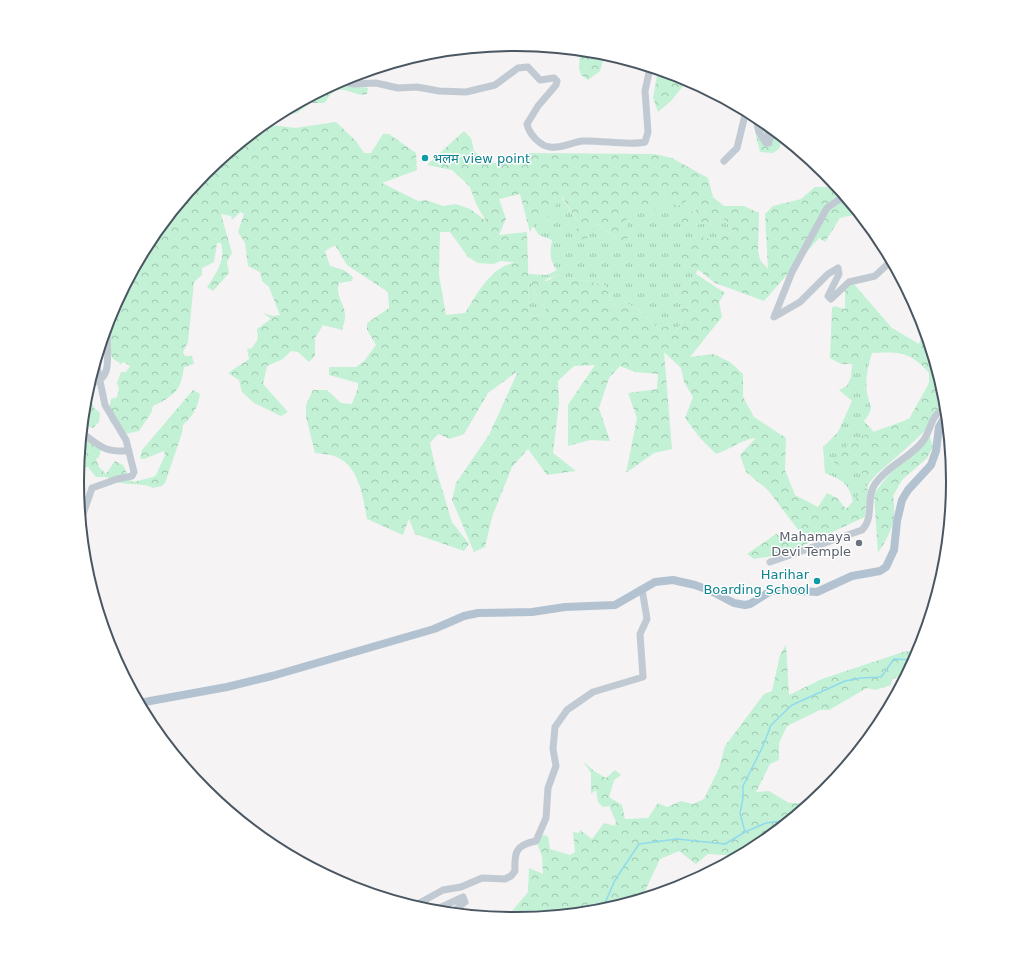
<svg xmlns="http://www.w3.org/2000/svg" width="1030" height="963" font-family="'DejaVu Sans','Noto Sans Devanagari',sans-serif">
<style>
.grass{fill:url(#grass-tufts)}
.forest{fill:url(#forest-crowns)}
.lines{fill:none;stroke-linecap:round;stroke-linejoin:round}
.stream{stroke:#90daee;stroke-width:1.5}
.minor{stroke:#c1cad2;stroke-width:7}
.major{stroke:#b3c2d1;stroke-width:8}
.culture-dot{fill:#0f9aa8;stroke:#fff;stroke-width:1.5}
.worship-dot{fill:#6b7280;stroke:#fff;stroke-width:1.5}
.labels{text-anchor:middle;stroke-width:3;stroke-linejoin:round;paint-order:stroke}
.culture-label{font-size:13px;fill:#0d838f;stroke:#fff;text-anchor:start}
.worship-label{font-size:13px;fill:#5b616d;stroke:#fff;text-anchor:end}
.rim{fill:none;stroke:#4a5661;stroke-width:2}
</style>
<defs>
<pattern id="grass-tufts" width="24" height="20" patternUnits="userSpaceOnUse"><rect width="24" height="20" fill="#c3f1d5"/><path d="M3 7l-1-3M5 7V3M7 7l1-3M15 17l-1-3M17 17v-4M19 17l1-3" fill="none" stroke="#a0c6b0"/></pattern>
<pattern id="forest-crowns" width="20" height="18" patternUnits="userSpaceOnUse"><rect width="20" height="18" fill="#c3f1d5"/><path d="M2 6a3 3 0 1 1 6 0M12 15a3 3 0 1 1 6 0" fill="none" stroke="#a0c6b0"/></pattern>
</defs>
<rect width="100%" height="100%" fill="#f5f3f3"/>
<!-- grass -->
<path class="grass" d="M667,196H693L696,211L676,215L695,225L724,219L733,231L676,262L697,270L696,274L675,294L685,303L683,320L675,333L659,329L636,308L624,302V309L613,305L605,285L557,275L531,286L546,309L538,316L529,315L528,274L547,275L557,270C549,260 550,252 552,240L539,235L532,225L538,216L546,217L561,197L578,222L596,223L620,241L626,213L635,205L644,209Z
M864,353H872C868,365 865,380 867,392C869,408 876,405 864,421L874,432L851,440L857,473L876,475L853,502C849,483 842,480 825,473L823,447L838,432L852,401L839,390L847,386L851,377L852,364H859Z"/>
<!-- forest -->
<path class="forest" d="M580,50L605,54L600,71L588,80L581,75L579,68Z
M658,70L688,80L671,101L658,112L653,98Z
M341,81L342,84L368,88L367,94C354,98 342,82 330,95C328,97 327,101 324,103H310L297,113L286,114V110Z
M751,114L783,138L779,149L773,153L760,152Z
M336,122L356,141L364,153H371L383,134H389L416,153L417,170L382,183L418,201L426,200L443,206L456,204L470,209L486,221L476,204L470,187L464,181L452,170L427,165L464,131L471,138L474,151L488,163H529V153L654,154L672,158L708,178L713,197L724,206H744L759,213L758,251L760,260L768,269L765,214L773,206L801,199L815,187H832V182L860,215L857,214L840,218L825,242L819,238L764,301L715,283L700,271L675,262L700,237L716,240L733,231L724,219L695,225L675,222L676,215L696,211L693,197L677,207L666,196L657,210L644,209L635,206L626,213L628,238L620,241L596,223L585,242L576,233L578,222L562,197L546,218L538,216L530,232L520,194L499,199L506,219L499,235L527,232L528,264L501,261L493,264L478,263L468,257L450,232H440L439,275L446,315L465,313C477,295 489,269 513,263C517,262 524,264 528,264L529,315L538,316L546,309L531,286L532,277L547,281L557,275L605,285L613,305L624,309V302L636,308L659,329L669,325L675,333L683,320L675,310L685,303L675,294L696,274L725,293L719,302L722,317L690,357L713,354L730,362L743,374V397L754,417L786,438L785,470L795,495L818,507L827,493L837,498L846,509L868,485L865,517L784,554L754,559L747,554L776,534L790,542L802,535L768,490L746,472L740,455L756,438C740,440 731,449 716,454L700,438L685,418L693,397L684,382L681,368L664,352L672,449L654,453L626,473L637,418L628,393L657,389L658,374L635,372L620,366L609,378L599,408L610,441L590,440L568,446V405L595,365L574,366L558,381L559,403L553,453L576,471L547,475L528,449L512,467L492,517L485,547L474,552L452,500L456,483L489,435L518,371L488,393L464,434L450,439L438,434L430,443L435,466L452,522L469,544L464,551L415,534L409,519L403,535L367,519C363,497 359,464 334,456C328,454 321,454 315,453L306,417V405L313,390H327L341,403L352,404L358,388V383L329,375V367H356L364,361L376,345L367,330V323L389,308L388,292L347,265L335,245L325,251L330,266L344,270L353,277L352,281L339,283C335,295 344,303 345,314C346,319 343,325 342,330L323,325L315,338V356L309,362L298,352L291,351L283,359L267,366L263,384L288,412L281,416L254,403L242,392L239,380L228,373L249,359L247,349L252,348L258,339L257,329L271,319L263,313L273,316L280,315L269,287L262,281L260,272L248,266L245,243L238,232L244,214L240,212L232,220L231,216L221,214L232,253L227,262L229,273L213,291L207,287C216,274 226,260 221,243H217L214,262L202,268V275L194,282L188,342L183,352L185,356H192L194,364L184,367C181,391 174,396 153,406L151,413L139,431L125,434L110,422L109,411L111,399L117,397L119,389L117,383L121,372H126L130,366L124,362L119,365L120,363L113,359L108,348L109,338L122,307V293L151,238L206,172L264,124L295,128Z
M853,283L892,328L919,344L924,330C929,345 947,392 944,405C942,420 889,463 876,475L857,473L834,463L851,440L909,419L929,383V373C907,347 894,353 864,353L859,364H841L830,358L832,308L834,306L845,309V290Z
M193,390L200,394C198,407 193,416 183,425L182,433L165,483L162,486L153,488C141,481 119,488 107,477H96L88,467L79,468L82,438L92,442L101,449L99,457L96,459L99,467L106,474L115,461L123,465L130,480L133,482L153,477L156,475L165,455L164,451L144,459L140,458L142,450Z
M87,393L89,394L94,408L100,413L99,422L93,428L83,425Z
M929,434L933,447L927,458L902,480L893,496C897,520 891,533 878,553L874,494L885,479Z
M786,645L789,695L822,679L903,652L918,650L909,668L906,667L899,677L892,679L891,685L875,690L867,688L829,710H820L787,726L779,743V760L770,764L756,792L769,791L789,803H801L807,805L758,845L739,856L708,854L696,864L679,851L660,859L645,891V897L600,911L515,919L506,918L528,892L529,868L543,874L542,856L536,841L542,835L548,836L550,849L570,855L575,852L573,832L579,833L580,830L592,839L604,823L615,826L616,822L609,806L603,807L598,802L596,790L591,794V773L583,761L594,771L606,778L615,770L621,775L614,780L609,797L622,805L625,819L648,818L658,803L667,807L681,801L693,804L704,799L719,768L725,746L764,694L772,691L780,655Z"/>
<g class="lines">
<!-- stream -->
<path class="stream" d="M745,832L766,823L789,820
M602,910L615,880L639,844L677,839L725,844L745,832L740,813L743,798V786L763,746L771,725L792,705L845,681L861,678L881,677L894,659L913,660"/>
<!-- minor -->
<path class="minor" d="M356,75L373,70
M345,79V82L353,84L376,83L398,88L417,87L439,91L466,92L495,85L518,68L528,67L540,80L554,78L557,81L556,85L538,106L527,124C529,134 540,146 550,147C561,149 572,142 583,141C601,140 629,146 645,142L648,132L645,91L650,68
M756,117L759,132L766,143H769L768,126
M724,161L737,148L746,111
M844,196L827,208L792,272L774,317L800,302L828,274L838,268L839,274L828,296L831,299L849,282L875,276L891,261
M90,383C117,380 104,347 108,331C110,319 117,315 117,302
M82,433C102,447 103,452 129,451
M81,520L92,488L117,479L132,476L134,472L126,440L105,405L96,362
M770,562L862,530C875,517 865,498 875,484C887,466 910,458 923,441C931,431 931,413 945,409
M414,906L443,890L461,887L482,878L505,879L511,876L515,871C514,852 516,845 536,841L546,818L548,788L556,766L553,749L555,727L567,710L593,692L643,677L640,634L647,619L642,589
M433,911L463,897L465,902L451,913
M460,914H466"/>
<!-- major -->
<path class="major" d="M139,703L227,687L272,676L434,629L464,616L478,613L532,612L565,607L615,605L655,582L673,580L695,585L711,591L734,603L745,605L750,604L771,591L783,590L817,592L852,576L880,571L886,567L894,550L897,521L902,500L908,490L931,465L936,451L939,427L946,415"/>
</g>
<!-- markers -->
<g class="culture-dot">
<circle cx="425" cy="158" r="4"/>
<circle cx="817" cy="581" r="4"/>
</g>
<circle class="worship-dot" cx="859" cy="543" r="4"/>
<g class="labels">
<!-- culture labels -->
<g class="culture-label">
<text x="433" y="163">भलम view point</text>
<text x="809" y="579" text-anchor="end">Harihar<tspan x="809" dy="15">Boarding School</tspan></text>
</g>
<!-- worship labels -->
<g class="worship-label">
<text x="851" y="541">Mahamaya<tspan x="851" dy="15">Devi Temple</tspan></text>
</g>
</g>
<!-- crop -->
<path d="M0 0H1030V963H0ZM514 51H516A430 430 0 0 1 946 481V482A430 430 0 0 1 516 912H514A430 430 0 0 1 84 482V481A430 430 0 0 1 514 51Z" fill="#fff" fill-rule="evenodd"/>
<path class="rim" d="M514 51H516A430 430 0 0 1 946 481V482A430 430 0 0 1 516 912H514A430 430 0 0 1 84 482V481A430 430 0 0 1 514 51Z"/>
</svg>
